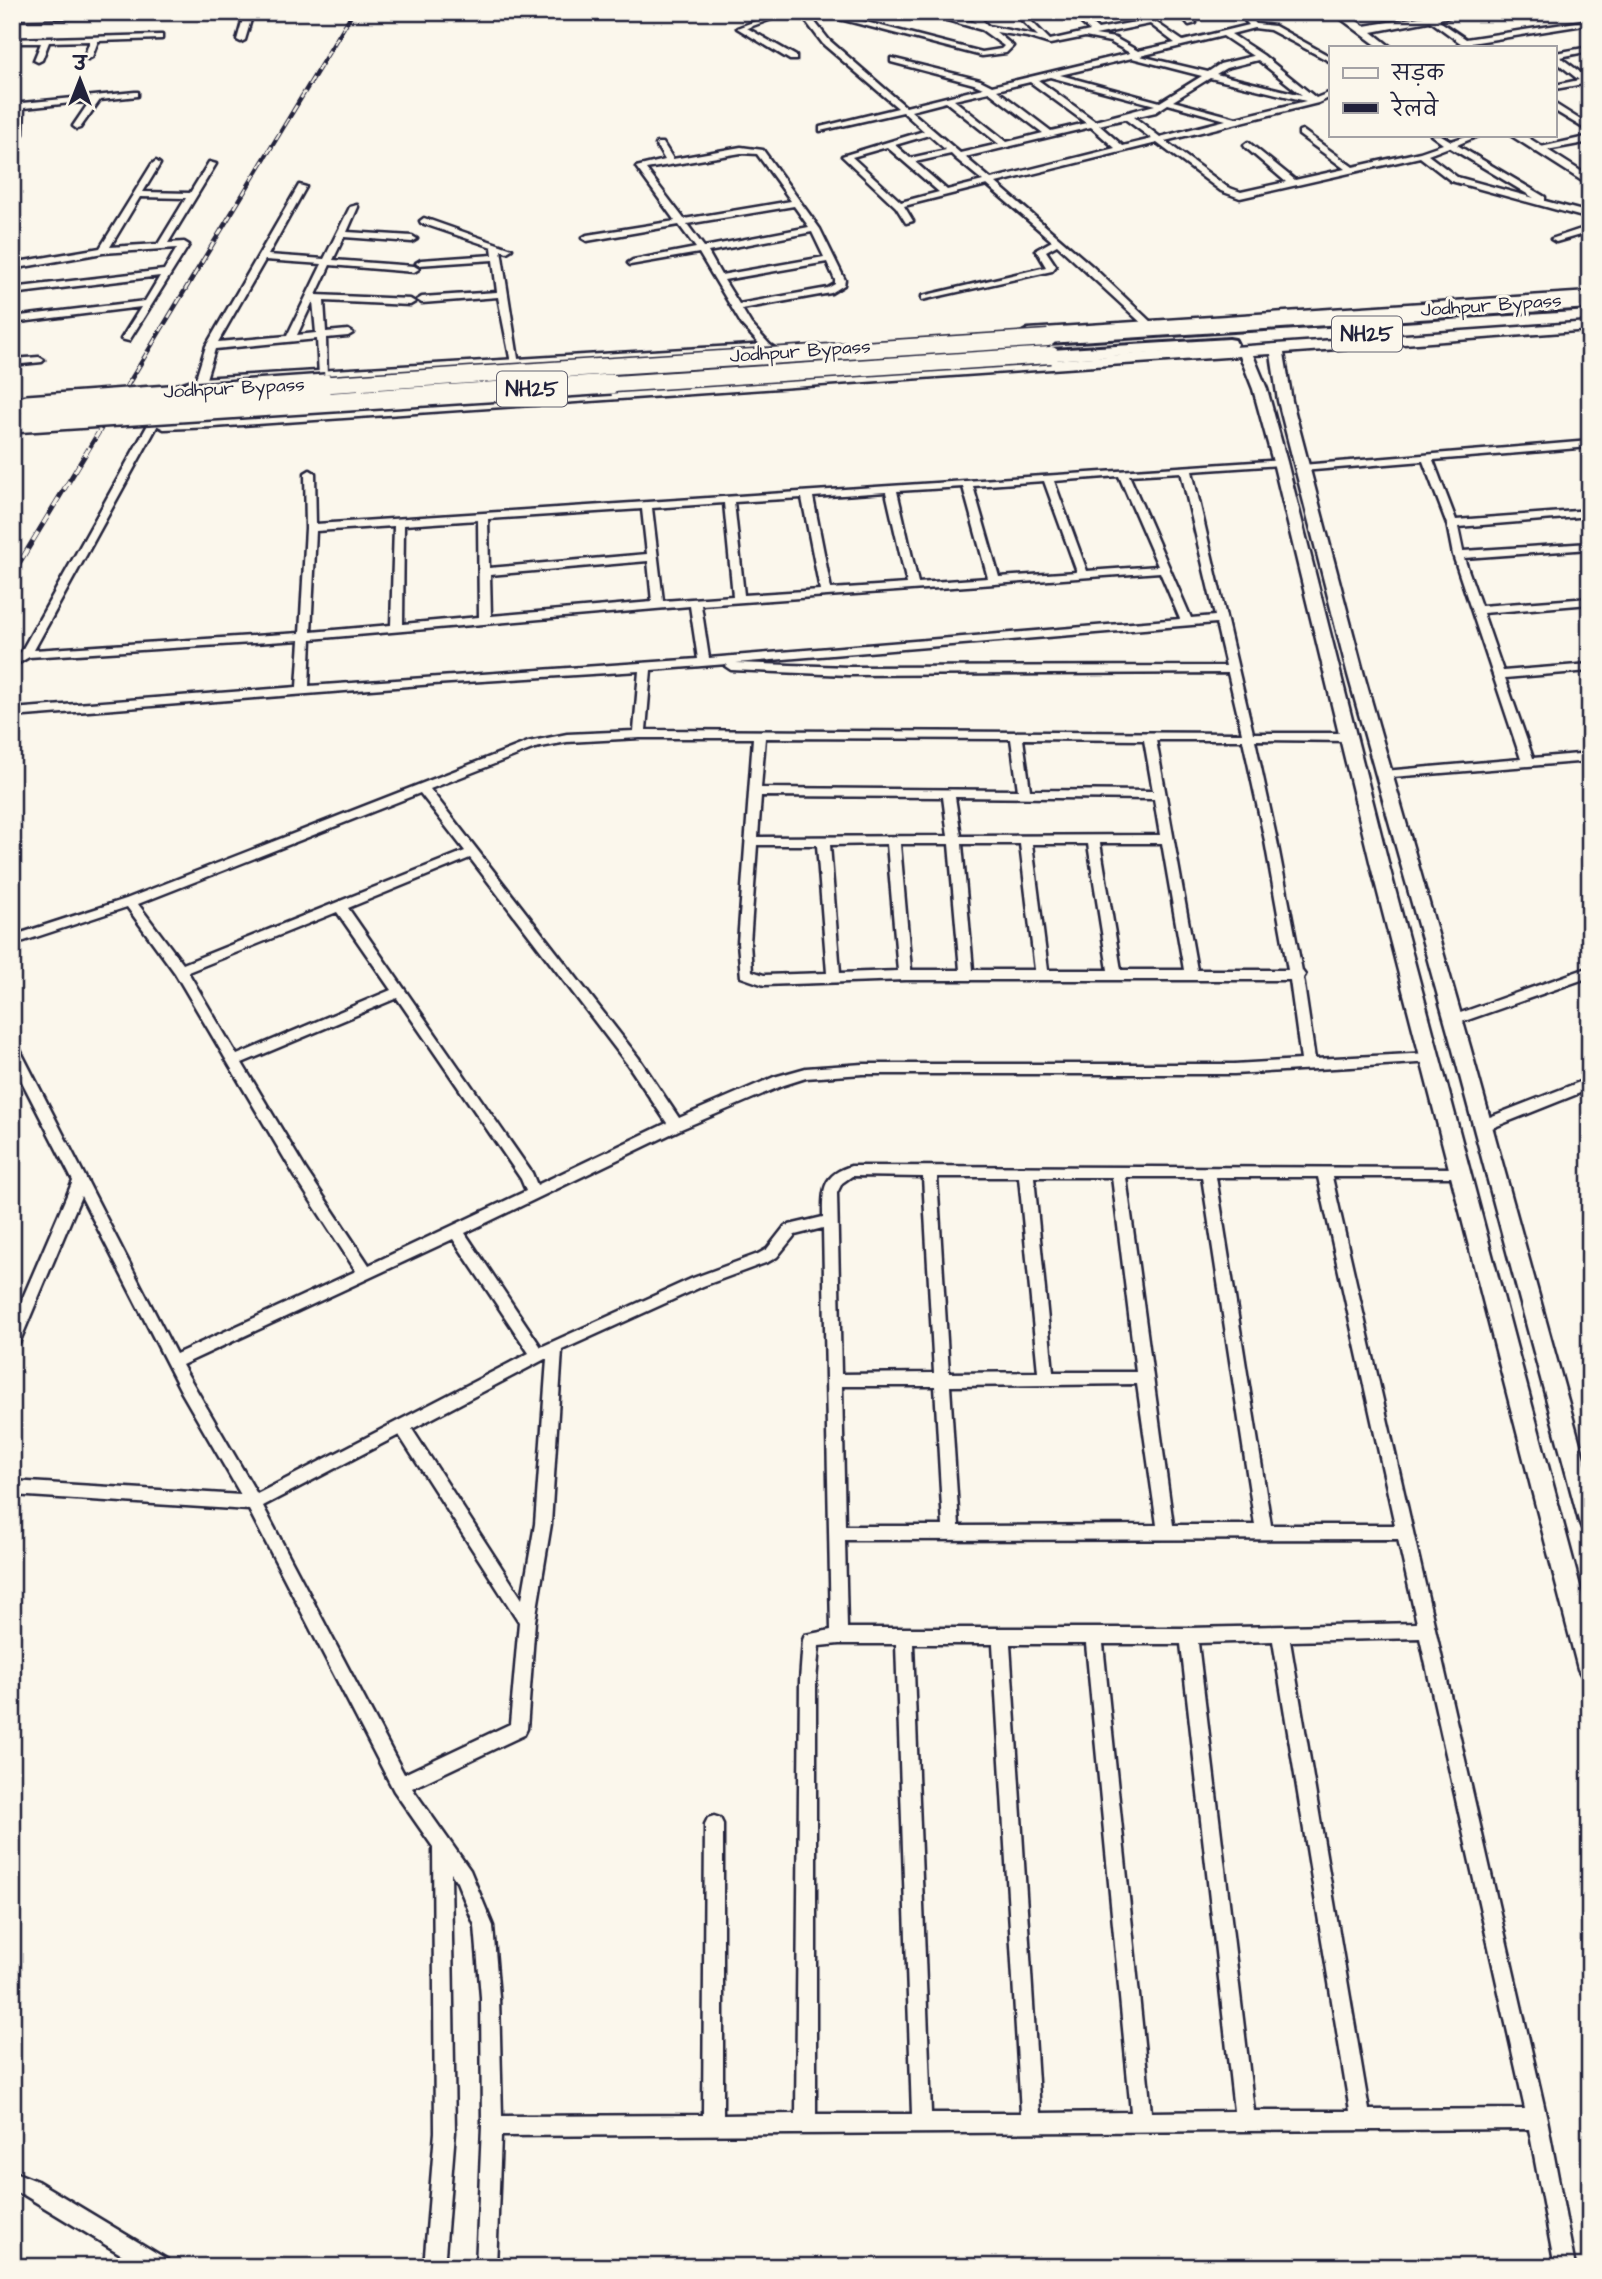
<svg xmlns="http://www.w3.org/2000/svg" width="1602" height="2279" font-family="'Architects Daughter','Playpen Sans Deva',sans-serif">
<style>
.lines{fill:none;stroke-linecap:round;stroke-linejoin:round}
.street-casing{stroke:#22223b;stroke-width:5}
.secondary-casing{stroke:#22223b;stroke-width:5}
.highway-casing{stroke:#22223b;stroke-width:6}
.street{fill:#fbf7ec;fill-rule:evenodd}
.secondary{fill:#fbf7ec;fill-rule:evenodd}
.highway{fill:#fbf7ec;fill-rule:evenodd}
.rail-far1-casing{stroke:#22223b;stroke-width:4.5}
.rail-casing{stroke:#22223b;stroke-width:5}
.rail-far1{stroke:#fbf7ec;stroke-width:2.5;stroke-dasharray:8;stroke-linecap:butt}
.rail{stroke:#fbf7ec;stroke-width:3.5;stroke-dasharray:10;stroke-linecap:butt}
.highway-bridge-far1-casing{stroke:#22223b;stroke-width:19;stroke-linecap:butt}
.highway-bridge-casing{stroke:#22223b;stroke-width:24;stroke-linecap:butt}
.highway-bridge-far1{stroke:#fbf7ec;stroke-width:16}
.highway-bridge{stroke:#fbf7ec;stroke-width:19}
.labels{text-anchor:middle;stroke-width:6;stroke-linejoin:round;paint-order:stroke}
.far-street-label{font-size:19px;fill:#22223b;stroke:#fbf7ec}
.shield{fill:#fbf7ec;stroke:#636270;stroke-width:2}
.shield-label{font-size:21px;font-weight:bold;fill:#22223b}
</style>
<rect width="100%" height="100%" fill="#fbf7ec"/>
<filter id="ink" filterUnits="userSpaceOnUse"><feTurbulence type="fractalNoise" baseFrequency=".0143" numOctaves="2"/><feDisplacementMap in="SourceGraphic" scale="14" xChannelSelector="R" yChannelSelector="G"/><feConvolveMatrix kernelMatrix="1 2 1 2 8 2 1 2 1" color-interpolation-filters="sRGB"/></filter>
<g filter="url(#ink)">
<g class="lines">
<defs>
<path id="street" d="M154,12L253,13L245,40L241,42L237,40L244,15L12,19V15Z
M779,12H791L747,28L796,56V60H790L737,28Z
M799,12H807L829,40L906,107L983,88L974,84L891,62V58L980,80L992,86L1130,53L1110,42L1085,37L1050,44L1027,37L996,32L1013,46L1006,53L982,56L813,12H827L982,52L1001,49L1004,46L982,30L919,12H933L976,23L966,12H975L988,26L1038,36L1013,12H1022L1050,40L1090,31L1069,12H1078L1098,29L1151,19L1183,41L1249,25L1237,12H1246L1256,24L1275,26L1331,57V62L1270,30L1254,28L1231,34L1263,55L1316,98L1331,92V97L1318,103L1165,141L1227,187L1241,192L1286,182L1245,147L1244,145L1248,142L1295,180L1345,169L1299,135V131L1302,130L1353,167L1420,152L1443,144L1431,135H1441L1451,141L1469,135H1480L1457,145L1545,197V201L1590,213V219L1451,181L1420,157L1240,198L1221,191L1157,143L996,183L1093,267L1153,324V328H1147L1057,245L1046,251L1056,266L1052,271L922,300V296L1046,267L1036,250L1052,241L987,185L904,206L913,221L906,223L896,207L842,156L924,131L903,112L820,131V127L898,108L823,44ZM1150,24L1175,43L1138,51L1115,38L1095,35ZM1223,36L1253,56L1220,64L1208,72L1140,56ZM1132,58L1202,76L1160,102L1060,75ZM1258,60L1302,95L1216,74L1226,68ZM1050,77L1155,105L1095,121L1038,80ZM1210,78L1306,101L1236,118L1173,101ZM1030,82L1086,123L1051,131L997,90ZM989,92L1043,133L1007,142L954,100ZM946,102L999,144L960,153L911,111ZM1168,104L1226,120L1160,137L1134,117L1156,112ZM1125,119L1152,139L1123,146L1099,125ZM1091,127L1115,148L991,179L965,157ZM929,135L946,150L910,158L895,145ZM887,147L939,192L901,202L852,157ZM1449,147L1534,198L1457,177L1428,155ZM951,154L955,158L983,181L947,190L915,162Z
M1178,12H1187L1196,23L1189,25Z
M1432,16L1466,39L1590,20V24L1471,43L1475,47H1466L1429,20L1428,18Z
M159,35H162V39L98,41L92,57L88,59L84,57L90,41L49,42L42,60L38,62L34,60L41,43H12V39Z
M1590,47V51L1560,57L1589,79V83L1555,89V85L1579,80L1555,61V53Z
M135,92H138V96L100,100L80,128L77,129L73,126L90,101L24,108L23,134L19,137L15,134L16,109H12V104Z
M1555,104L1590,126V132L1555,111Z
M1590,136V142L1536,152L1532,149Z
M657,143H663L673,159L741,147L763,150L820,229L845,280L844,285L831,293L742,309L751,324L771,346V350H765L742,325L699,253L630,265L628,263L633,260L696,248L679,225L587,241L582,238L587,235L675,221L636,167L665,160L656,145ZM741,153L757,154L791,201L684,219L646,169ZM794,206L809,227L704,247L687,224ZM812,232L824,257L721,275L708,252ZM827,262L835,280V284L828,288L739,304L724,280Z
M156,161L160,164L143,192L190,193L209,162L216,164L168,243L184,242L189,245L129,341L121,339L141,307L12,323V317L145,301L160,276L12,294V288L164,270L177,248L103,253L12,269V263L100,248L152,164ZM140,197L186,198L158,244L110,247Z
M299,185L306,187L268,255L324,259L350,207L357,205L358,207L347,232L412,236L417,239L412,242L344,237L333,260L414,266L419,269L414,272L330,265L316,295L410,299L415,302L410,305L324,301L326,332L348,330L353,333L348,336L326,338L327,378L319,376L317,339L215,349L205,382L197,384L195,382L206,346ZM265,260L322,264L287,336L218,342ZM313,301L316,333L297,335Z
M424,218L512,249L507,252L501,250L519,365L511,363L498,297L422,303L417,300L422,297L497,292L493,260L418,265L416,263L421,260L493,255L492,247L421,223L420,221Z
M1590,226V232L1556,242L1551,239Z
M39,357L44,360L42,362L12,365V359Z
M37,396L41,397V401L12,404V398Z
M155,418L160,421L34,650L300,633L306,528L305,473L310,470L315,473L316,524L1284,460L1285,462L1280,465L1192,471L1253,733H1349L1355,737L1349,741L1255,740L1277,841L1302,971L1305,975L1303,978L1315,1059L1430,1053L1435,1054L1437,1058L1435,1062L1234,1074H863L806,1078L784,1085L681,1129L465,1233L541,1347L693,1278L758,1254L767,1249L785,1226L823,1217C823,1190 822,1175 851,1166L1464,1168L1466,1172L1464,1176L1459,1177H1332L1547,2119L1575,2267H1555L1529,2129L501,2136L496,2267H476L482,2126L481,1997L475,1926L457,1882L451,1873L455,2132L444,2267H424L435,2132L433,1847L394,1791L249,1510L12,1495V1481L241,1495L182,1393L81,1196L20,1341L17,1345L12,1347V1323L73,1181L12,1062V1043L19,1048L176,1354L356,1271L296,1178L175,973L127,907L12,945V936L126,899L528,742L567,734L634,731L639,671L434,684L12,717V709L297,687L300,640L29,657L12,667V658L21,652L150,421ZM1181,472L1215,616L1191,618L1129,475ZM1119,476L1158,566L1087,571L1054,481ZM1044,481L1077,572L999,577L973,486ZM963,487L988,578L918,583L897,491ZM886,492L907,584L831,589L813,497ZM802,498L820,590L744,595L734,502ZM724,503L733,596L663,601L652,508ZM642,509L647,554L489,568L488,519ZM478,520L479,617L403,624L404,525ZM394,526L391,625L311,632L316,531ZM648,561L652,602L491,616L490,575ZM1160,572L1180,619L709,658L701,605ZM690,606L698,659L309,686L311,639ZM1216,623L1226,666L848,667L736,663ZM727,664L725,666L731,670L848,675L1228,673L1242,733L646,730L651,670ZM640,738H753L738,943L741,977L764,985L905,980H1290L1301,1060L1234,1064H863L806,1068L774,1077L679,1118L638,1057L430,789L535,748L567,742ZM765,738L1011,739L1018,790L761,788ZM1023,739L1144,740L1153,791L1030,790ZM1156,740H1243L1265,841L1288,970H1197ZM420,793L465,851L183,964L138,904ZM761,796L943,797L948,836L758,837ZM955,797L1154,799L1160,835L961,836ZM1100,843H1162L1184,970H1121ZM887,844L898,971L840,973L830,845ZM900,844H949L960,970H911ZM962,844H1020L1035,970H973ZM1032,844H1088L1108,970H1048ZM757,845H817L827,973L764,975L752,971L750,943ZM470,858L628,1065L667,1123L537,1185L532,1173L348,908ZM337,912L391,990L237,1055L188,972ZM397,998L521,1179L526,1191L369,1265L306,1170L242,1063ZM852,1176L923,1177L934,1373L841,1374L837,1193L842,1183ZM937,1177H1019L1038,1372L949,1373ZM1034,1177H1112L1136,1372H1053ZM1126,1177H1202L1255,1525H1173ZM1216,1177H1318L1395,1525H1271ZM823,1228L831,1630L805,1635L803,1640L800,1681L796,2114L723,2115V1824L720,1818L714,1816L708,1818L705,1824L703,2115L502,2116L499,1997L493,1926L470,1870L412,1788L524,1735L527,1729L535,1621L551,1524L562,1350L703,1286L768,1262L777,1257L795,1235ZM453,1239L529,1353L257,1494L182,1365ZM545,1359H547L535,1524L522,1599L412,1429ZM1137,1384L1157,1525L959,1526L950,1386ZM842,1386H935L943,1526H845ZM399,1435L519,1622L510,1724L404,1774L263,1506ZM1398,1539L1417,1623L1189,1628H847L845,1540ZM1420,1638L1525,2109L1369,2110L1290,1641ZM1273,1641L1350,2111H1254L1198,1643ZM839,1644H896L912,2114H816V1681L819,1646ZM913,1644H993L1021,2113H931ZM1010,1644H1086L1131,2112L1040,2113ZM1103,1644H1181L1234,2111L1151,2112Z
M1590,441V447L1433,460L1456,520L1590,510V516L1458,527L1463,551L1590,543V549L1464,558L1481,606L1590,598V604L1483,613L1503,671L1590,664V671L1505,678L1533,758L1590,753V761L1380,778L1378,775L1384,771L1521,759L1453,555L1447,524L1423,461L1302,471L1297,468L1302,465Z
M1590,967V977L1459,1023H1449L1447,1020L1449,1017Z
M1590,1078V1089L1487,1130H1477L1475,1126L1477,1122Z
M12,2171L37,2181L168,2260L171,2267H142L24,2195L12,2191Z"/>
<path id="secondary" d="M1332,12H1344L1364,26L1449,12H1475L1372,32L1391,47H1379Z
M1510,135H1524L1590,177V186Z
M1590,292V300L1028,337L1021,333L1028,329Z
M1590,322V330L1284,353L1292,401L1364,675L1471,1050L1590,1480V1530L1582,1528L1579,1521L1453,1050L1348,675L1278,401L1271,354L1253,355L1267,389L1287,462L1390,870L1590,1624V1679L1582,1676L1578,1669L1372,870L1273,462L1253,389L1240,356L214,427L164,429L148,421C154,393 174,384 200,378L768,344L775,348L768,352L200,386C181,391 167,399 162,419H214Z"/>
<path id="highway" d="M1590,298V308L1048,343L1040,338L1048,333Z
M1229,339L1235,340L1237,344L1235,348L1051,360L1042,355L1051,350Z"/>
</defs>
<!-- street casing -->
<use href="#street" class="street-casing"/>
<!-- secondary casing -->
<use href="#secondary" class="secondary-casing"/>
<!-- highway casing -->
<use href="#highway" class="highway-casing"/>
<!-- street -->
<use href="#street" class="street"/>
<!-- secondary -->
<use href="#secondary" class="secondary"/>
<!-- highway -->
<use href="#highway" class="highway"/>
<defs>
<path id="rail-far1" d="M127,386L353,12"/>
<path id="rail" d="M12,575L128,384"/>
</defs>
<!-- rail-far1 casing -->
<use href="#rail-far1" class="rail-far1-casing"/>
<!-- rail casing -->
<use href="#rail" class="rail-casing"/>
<!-- rail-far1 -->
<use href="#rail-far1" class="rail-far1"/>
<!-- rail -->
<use href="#rail" class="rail"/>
<defs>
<path id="highway-bridge-far1" d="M301,386L1048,338
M584,386L1051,355"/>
<path id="highway-bridge" d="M27,405L325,384
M12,423L611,384"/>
</defs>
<!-- highway-bridge-far1 casing -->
<use href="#highway-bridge-far1" class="highway-bridge-far1-casing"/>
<!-- highway-bridge casing -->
<use href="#highway-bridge" class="highway-bridge-casing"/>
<!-- highway-bridge-far1 -->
<use href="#highway-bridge-far1" class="highway-bridge-far1"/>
<!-- highway-bridge -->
<use href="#highway-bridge" class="highway-bridge"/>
</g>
</g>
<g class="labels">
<!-- far-street labels -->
<g class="far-street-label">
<text transform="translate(1491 304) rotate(-4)" y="7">Jodhpur Bypass</text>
<text transform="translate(800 350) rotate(-4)" y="7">Jodhpur Bypass</text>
<text transform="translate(234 387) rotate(-3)" y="7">Jodhpur Bypass</text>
</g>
<!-- shield labels -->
<g class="shield">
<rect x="1332" y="316.5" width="70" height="35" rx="5"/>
<rect x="497" y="371.5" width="70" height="35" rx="5"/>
</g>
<g class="shield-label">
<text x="1367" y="341">NH25</text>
<text x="532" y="396">NH25</text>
</g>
</g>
<!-- margin -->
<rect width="1602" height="2279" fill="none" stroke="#fbf7ec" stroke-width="42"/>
<rect x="21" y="21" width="1560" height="2237" fill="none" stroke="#22223b" stroke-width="2.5" filter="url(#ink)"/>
<!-- legend -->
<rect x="1329" y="46" width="228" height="91" fill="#fbf7ec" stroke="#a4a2a5" stroke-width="2"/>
<rect x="1343" y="68" width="35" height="10" fill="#fbf7ec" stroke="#a4a2a5" stroke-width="2"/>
<text x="1392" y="80" font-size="21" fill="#22223b">सड़क</text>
<rect x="1343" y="103" width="35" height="10" fill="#22223b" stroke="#a4a2a5" stroke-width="2"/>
<text x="1392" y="116" font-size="21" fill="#22223b">रेलवे</text>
<!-- north arrow -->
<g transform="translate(80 80)" stroke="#fbf7ec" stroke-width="5" paint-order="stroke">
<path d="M0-5L12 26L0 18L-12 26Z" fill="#22223b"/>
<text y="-10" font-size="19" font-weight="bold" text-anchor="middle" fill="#22223b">उ</text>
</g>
</svg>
